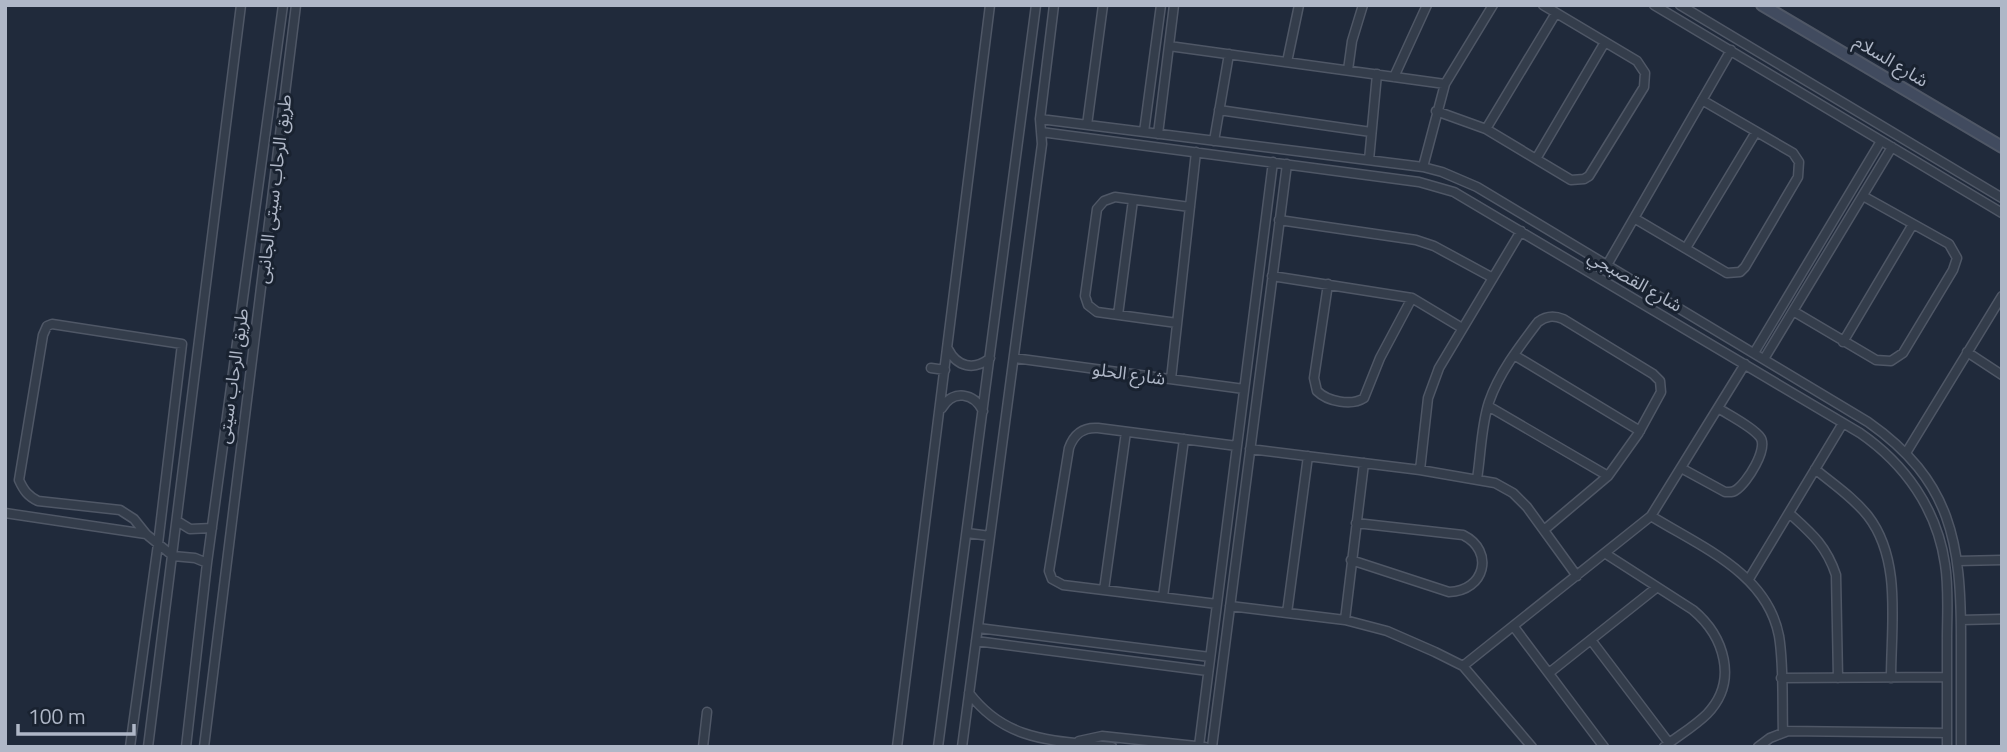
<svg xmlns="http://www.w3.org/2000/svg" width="2007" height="752" font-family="'Titillium Web','Noto Sans Arabic',sans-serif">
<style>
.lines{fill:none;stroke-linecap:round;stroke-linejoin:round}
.minor-casing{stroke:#4f5766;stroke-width:11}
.secondary-casing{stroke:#4f5766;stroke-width:14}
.minor{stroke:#343d4b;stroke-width:8}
.secondary{stroke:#414b5f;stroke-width:10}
.labels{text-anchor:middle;stroke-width:6;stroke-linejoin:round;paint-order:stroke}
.street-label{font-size:18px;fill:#afb7c7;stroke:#192230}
</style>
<rect width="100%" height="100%" fill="#202a3b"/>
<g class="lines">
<defs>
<path id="minor" d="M1654,5L2002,213
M1680,5L2002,198
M1169,46L1445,84
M1287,62L1299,5
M1348,70L1352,41L1363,5
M1394,77L1427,5
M1219,110L1371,132
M1436,111L1486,129L1571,180L1584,179L1589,176L1644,87L1645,73L1637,61L1543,5
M1040,119L1423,167L1442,172L1477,187L1868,422C1952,481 1961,543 1961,639C1961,675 1961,711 1961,747
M1087,125L1103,5
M1486,129L1556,13
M1041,132L1419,182L1454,192L1860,433C1905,464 1937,509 1945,564C1949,589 1947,614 1947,639C1947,675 1947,711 1947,747
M1144,132L1161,5
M1158,134L1174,5
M1214,141L1229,54
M1536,159L1605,42
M1369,160L1377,74
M1423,167L1445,84L1493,5
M1634,218L1727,273L1740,272L1745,267L1798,177L1799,162L1793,153L1702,100
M1279,220L1416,240L1434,246L1493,278
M1686,248L1756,132
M1607,265L1731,50
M1272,276L1412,298L1462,328
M1328,284L1314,378L1317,391C1328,402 1352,406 1364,398L1380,358L1412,298
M1793,311L1876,360L1891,361L1903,353L1953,270L1957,258L1949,244L1863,196
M1118,315L1133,200
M1177,323L1097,312L1088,305L1085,296L1097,209L1104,201L1115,197L1190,207
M1843,342L1913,224
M948,349C957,367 974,371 990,358
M1967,352L2002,375
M1754,353L1881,141
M1514,355L1640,431
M1014,358L1244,389
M1764,359L1892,147
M931,368L945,370
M1171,379L1196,152
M1488,406L1608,476
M942,408C953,389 974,393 983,411
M1250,449L1420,470L1495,483L1513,493L1527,507L1577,576
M1906,453L2002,296
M1681,468L1725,492C1730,492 1732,493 1736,490C1747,483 1769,448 1760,437C1753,427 1729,415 1718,408
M1815,469C1833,484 1853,497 1868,516C1902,560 1891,625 1891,678
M1420,470L1428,398L1439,368L1521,231
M1477,479C1481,454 1481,426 1489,402C1499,373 1519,347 1538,322C1546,316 1553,315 1563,319L1653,374L1660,381L1661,392L1638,434L1608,476L1544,530
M5,513L146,534L173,556L195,558L207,563
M1789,513C1811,533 1826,545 1836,575L1838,678
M1651,516C1701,547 1767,573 1779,636C1784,666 1782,702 1783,733
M177,521L190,529L212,528
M967,533L990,536
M1606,554L1693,610C1724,636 1739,681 1707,714C1695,726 1678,736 1664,747
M1351,560L1449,592C1485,591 1495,551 1463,535L1356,523
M1958,561L2002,560
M1749,579L1843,423
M1104,590L1126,432
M1163,597L1184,439
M1217,604L1063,585L1052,579L1049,571L1069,448C1074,434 1083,427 1098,428L1237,446
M1230,606L1345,620L1387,631L1435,652L1463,666L1532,747
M1287,613L1308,456
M1345,620L1364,463
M1961,620L2002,619
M1514,627L1604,747
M978,628L1210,657
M1591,640L1669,743
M976,641L1208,671
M1463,666L1651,516L1745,364
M1549,673L1656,588
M1781,678L1947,677
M969,693C1007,743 1055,740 1112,747
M1079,741L1102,736L1205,747
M1199,746L1273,162
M130,747L158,544L182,344L52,324L47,326L43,335L19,480C24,491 28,496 38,501L120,510L134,519L146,534
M148,747L241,5
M186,747L207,563L283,5
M204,747L296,5
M703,747L707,712
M897,747L990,5
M938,747L1036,5
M962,747L1042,144L1040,119L1054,5
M1212,747L1287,164
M1758,747L1770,738L1788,731L1947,733"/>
<path id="secondary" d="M1762,5L2002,147"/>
</defs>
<!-- minor casing -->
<use href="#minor" class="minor-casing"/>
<!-- secondary casing -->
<use href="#secondary" class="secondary-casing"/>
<!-- minor -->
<use href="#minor" class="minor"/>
<!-- secondary -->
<use href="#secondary" class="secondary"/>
</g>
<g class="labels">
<!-- street labels -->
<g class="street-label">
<text transform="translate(1891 61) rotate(31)" y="6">شارع السلام</text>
<text transform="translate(274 189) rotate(-83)" y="6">طريق الرحاب سيتى الجانبى</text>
<text transform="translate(1635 281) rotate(30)" y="6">شارع القصبجي</text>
<text transform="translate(1129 374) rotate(8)" y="6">شارع الحلو</text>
<text transform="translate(233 376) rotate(-82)" y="6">طريق الرحاب سيتى</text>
</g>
</g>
<!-- border -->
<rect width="2007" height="752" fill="none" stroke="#afb7c7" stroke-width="14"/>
<!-- scale -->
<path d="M18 724v10h116v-10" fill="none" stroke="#afb7c7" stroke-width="3.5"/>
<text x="28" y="724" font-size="21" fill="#afb7c7" stroke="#192230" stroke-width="5" paint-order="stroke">100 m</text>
</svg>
